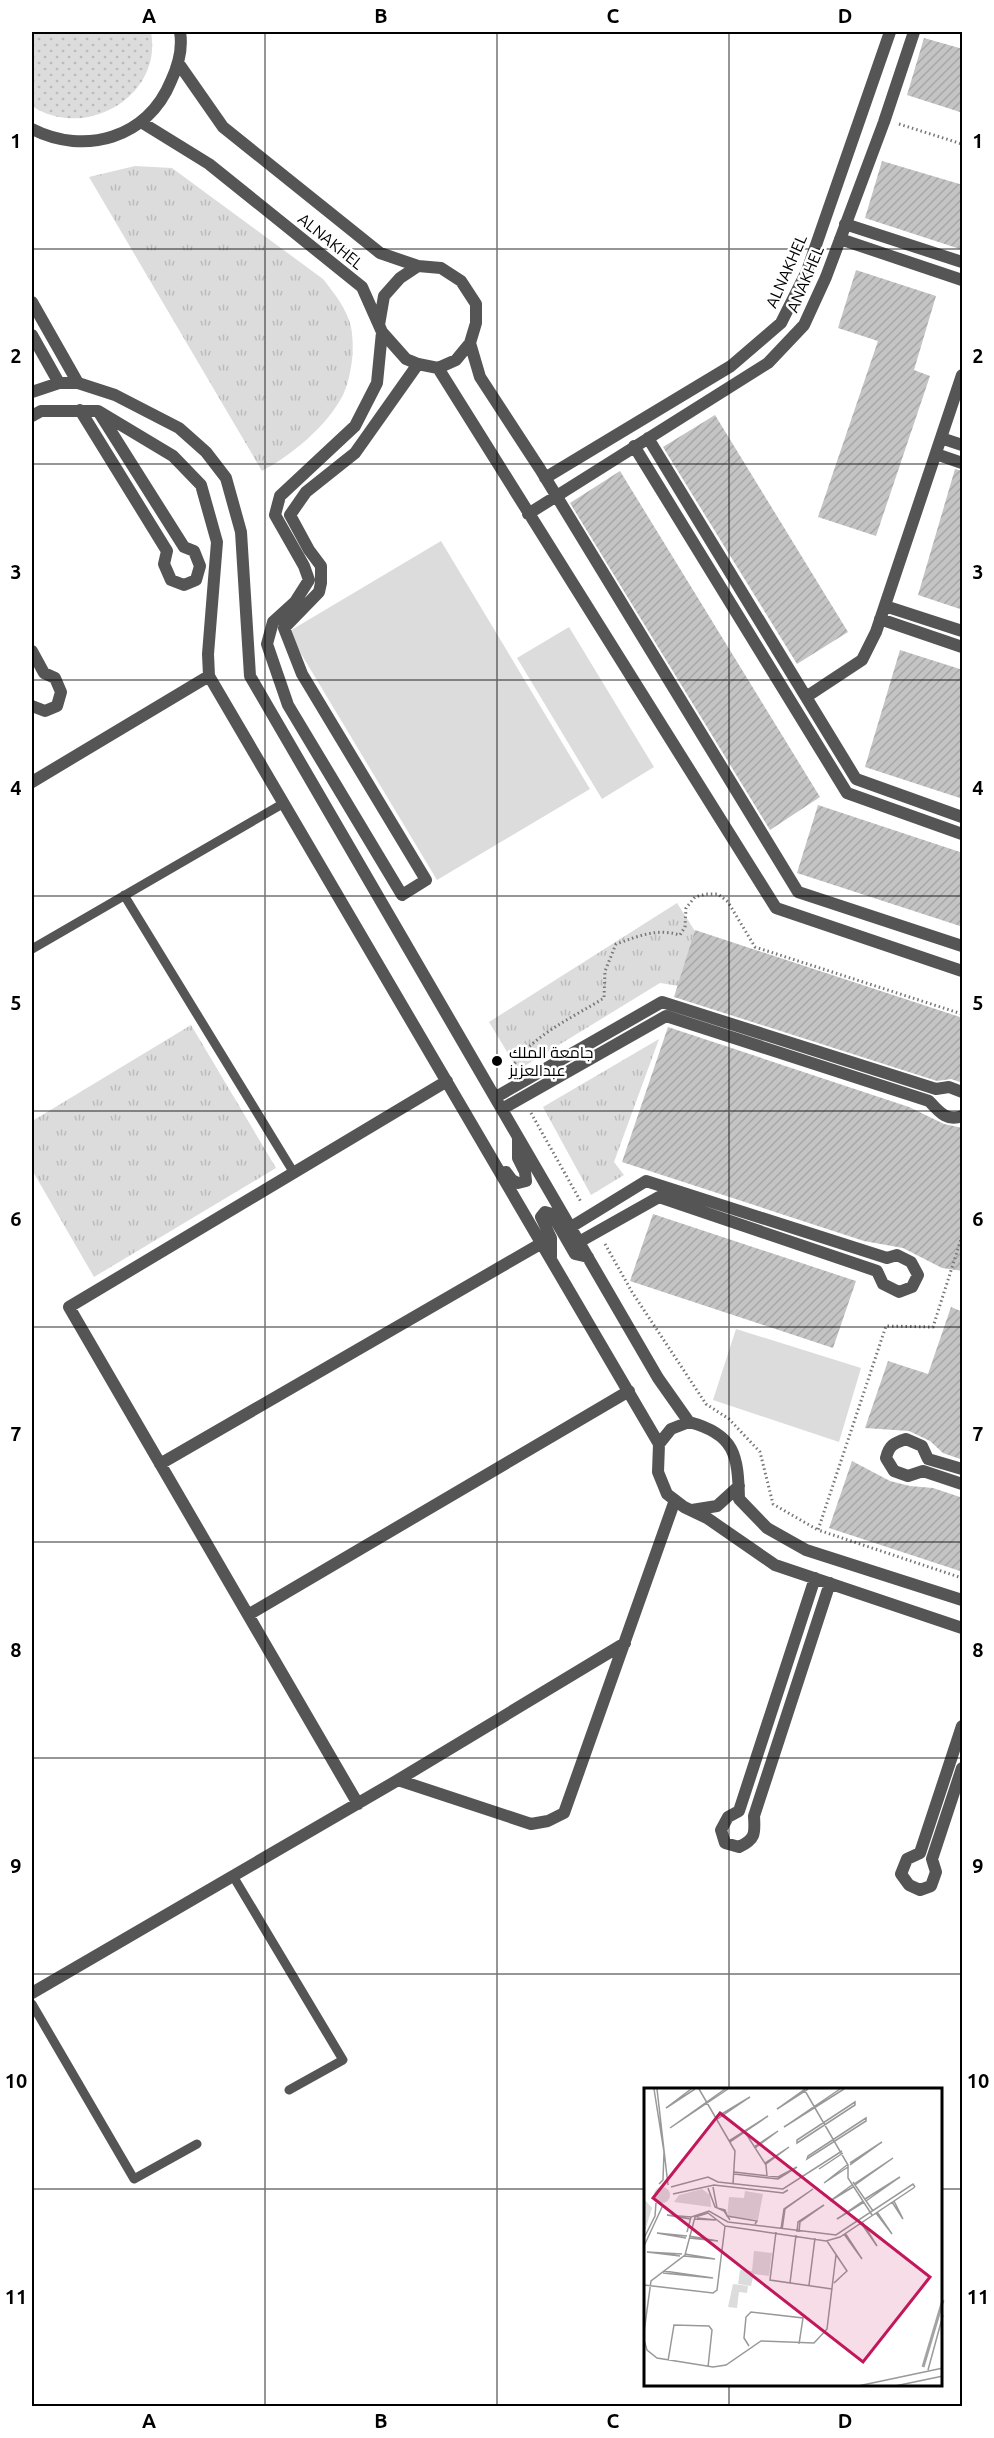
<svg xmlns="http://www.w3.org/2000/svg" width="994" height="2438" font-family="Ubuntu,Cairo,sans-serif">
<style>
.grass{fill:url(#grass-dots)}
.park{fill:url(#park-tufts)}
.pitch{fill:#dcdcdc}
.building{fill:url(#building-hatch)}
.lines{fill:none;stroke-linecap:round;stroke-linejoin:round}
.path{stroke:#777;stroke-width:3;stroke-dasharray:1.5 3;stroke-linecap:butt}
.service{stroke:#555;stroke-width:9}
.minor{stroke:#555;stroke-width:12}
.grid{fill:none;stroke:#000;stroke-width:1.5;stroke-opacity:0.55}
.poi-dot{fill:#000;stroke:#fff;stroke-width:2}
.labels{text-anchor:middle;stroke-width:5;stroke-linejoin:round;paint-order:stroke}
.street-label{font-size:16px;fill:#000;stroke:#fff}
.poi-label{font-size:16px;fill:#000;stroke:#fff;text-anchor:start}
.inset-river{fill:none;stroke:#a3a3a3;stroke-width:3}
.inset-road{fill:none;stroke:#999;stroke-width:1.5}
.view{fill:#c2185b;fill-opacity:0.15;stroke:#c2185b;stroke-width:3}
.inset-edge{fill:none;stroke:#000;stroke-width:3}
.neatline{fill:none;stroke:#000;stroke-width:2}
.grid-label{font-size:20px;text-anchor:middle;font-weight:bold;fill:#000}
</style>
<defs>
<pattern id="grass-dots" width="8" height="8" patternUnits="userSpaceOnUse" patternTransform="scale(1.5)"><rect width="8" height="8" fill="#dcdcdc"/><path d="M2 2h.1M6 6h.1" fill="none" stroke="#bbb" stroke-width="1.8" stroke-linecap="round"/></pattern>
<pattern id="park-tufts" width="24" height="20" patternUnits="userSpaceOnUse" patternTransform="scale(1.5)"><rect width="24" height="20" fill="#dcdcdc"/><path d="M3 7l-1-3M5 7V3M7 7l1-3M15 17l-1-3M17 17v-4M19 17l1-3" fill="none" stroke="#bbb"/></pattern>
<pattern id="building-hatch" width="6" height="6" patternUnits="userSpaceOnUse" patternTransform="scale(1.5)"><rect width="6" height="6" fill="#c4c4c4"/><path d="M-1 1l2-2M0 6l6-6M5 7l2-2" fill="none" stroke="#a7a7a7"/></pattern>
</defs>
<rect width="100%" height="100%" fill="#fff"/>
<!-- grass -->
<path class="grass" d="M32,32H151C163,97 84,141 32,106Z"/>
<!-- park -->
<path class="park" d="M135,166L172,168L323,279C334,293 347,309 351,327C355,348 352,375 343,395C327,426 292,455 262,471L89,177Z
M677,903L695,931L679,986L660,983L518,1070L489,1022Z
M191,1025L276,1168L94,1277L32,1170V1120H34Z
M659,1039L614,1162L624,1175L591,1195L543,1107Z"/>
<!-- pitch -->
<path class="pitch" d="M441,541L590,789L437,880L288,632Z
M569,627L654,767L602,799L517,658Z
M736,1329L861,1368L839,1442L713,1400Z"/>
<!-- building -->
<path class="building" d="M924,38L963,49V113L907,95Z
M882,161L963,185V250L865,218Z
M856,270L936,296L914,370L930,376L876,536L818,517L878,341L838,328Z
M715,415L848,632L797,664L663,447Z
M955,469L963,471V610L918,595Z
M620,471L820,797L770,830L570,503Z
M900,650L963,670V799L865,767Z
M818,805L963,853V927L797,873Z
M695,930L963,1018V1083L951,1079L937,1081L674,997Z
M668,1027L909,1107L944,1124L963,1128V1271L942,1268L903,1248L864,1241L622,1162Z
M653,1214L856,1281L833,1348L630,1281Z
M951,1307L963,1312V1460L943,1453L930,1441L909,1431L865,1428L888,1361L928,1374Z
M852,1461L890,1481L910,1486L933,1488L963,1498V1572L829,1528Z"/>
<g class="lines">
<!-- path -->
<path class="path" d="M899,124L962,144
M510,1071C528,1037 572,1018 604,998L605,971L616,944C639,936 656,928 680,935L685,927L686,908L695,897L706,894H718L728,902L755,947L962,1014
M531,1113L581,1202
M962,1236L933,1327L886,1326L818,1530L962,1578
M605,1244L632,1292L706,1404L729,1419L760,1452L773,1504L818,1530"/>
<!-- service -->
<path class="service" d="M124,895L294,1173
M32,949L284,803
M233,1876L343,2060L289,2090
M32,2004L134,2179L197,2144"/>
<!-- minor -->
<path class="minor" d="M179,64L223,127L380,253L418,266L441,268L461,281L476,304V323L470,343L480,377L540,469L798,892L962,946
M141,122L209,164L362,287L382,332L406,359L418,364L438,368L776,908L962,971
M32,129C85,156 148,138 171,81C178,66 183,49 180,32
M845,224L962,262
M840,239L962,280
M32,302L78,383
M379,325L384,296L400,278L418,266
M382,332L377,383L355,426L280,496L275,515L304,566L309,580L295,602L273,622L267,644L288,705L402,895L426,880L302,674L284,628L319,592L321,583V566L309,550L290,515L306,492L355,453L418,364
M32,335L59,383
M438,368L456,360L470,343
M32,392L59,383H78L115,395L179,428L206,452L226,478L241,532L250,676L658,1378L689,1422C735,1434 738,1455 739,1499L767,1528L806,1550L962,1600
M80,410L167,551L164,564L171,580L184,585L196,580L200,566L194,551L184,547L100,414
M32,416L41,411H98L173,456L201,485L217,542L208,654L209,676L659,1444L658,1472L667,1494L684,1507L707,1518L775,1565L962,1628
M648,438L856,779L962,817
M941,438L962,445
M634,446L847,793L962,834
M936,454L962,463
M545,478L731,366L781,323L807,271L890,32
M528,514L768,363L804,325L826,277L884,122L914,32
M885,606L962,631
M880,619L962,647
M32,651L44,673L55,678L61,692L57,706L45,711L32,706
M806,697L862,660L876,632L962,375
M32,782L209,676
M496,1097L662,1002L936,1089L949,1087L962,1092
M502,1109L666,1016L929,1101C939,1112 947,1122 962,1116
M506,1172L512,1180L518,1183L526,1181L525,1172L518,1158V1138
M571,1227L646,1181L887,1258L897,1255L911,1262L918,1275L912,1287L899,1292L883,1284L877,1271L659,1197L579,1242
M551,1257V1238L541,1217L545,1212L552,1214L575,1254L588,1257
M659,1444L671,1429L689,1422
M160,1464L542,1243
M962,1469L928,1459L922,1446L906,1439C894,1443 889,1445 886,1458L894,1471L908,1476L923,1471L962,1484
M692,1510L717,1506L739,1486
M815,1578L739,1811L728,1817L721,1830L725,1843L739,1847C756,1839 755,1833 754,1816L830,1583
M248,1615L629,1391
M962,1726L920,1853L907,1859L901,1874L909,1885L920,1890L931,1886L936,1872L932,1859L962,1768
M398,1780L531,1824L548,1821L564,1813L675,1500
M358,1804L69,1307L447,1081
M32,1993L398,1780L625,1643"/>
</g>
<!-- grid -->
<path class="grid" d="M265,32V2406M497,32V2406M729,32V2090M32,249H962M32,464H962M32,680H962M32,896H962M32,1111H962M32,1327H962M32,1542H962M32,1758H962M32,1974H962M32,2189H646M942,2189H962M729,2386V2406"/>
<!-- markers -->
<circle class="poi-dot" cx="497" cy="1061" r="6"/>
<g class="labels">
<!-- street labels -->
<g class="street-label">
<text transform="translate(331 241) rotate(39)" y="6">ALNAKHEL</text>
<text transform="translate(786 271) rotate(-66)" y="6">ALNAKHEL</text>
<text transform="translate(805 279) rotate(-67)" y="6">ANAKHEL</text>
</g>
<!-- poi labels -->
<g class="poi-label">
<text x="509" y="1058">جامعة الملك<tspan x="509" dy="18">عبدالعزيز</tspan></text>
</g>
</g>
<!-- overview -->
<g transform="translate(644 2088)">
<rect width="298" height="298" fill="#fff"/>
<path d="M10 107a8 8 0 1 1 16 0a8 8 0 1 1-16 0Z" fill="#dcdcdc"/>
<path d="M58,101L66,107L67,119L30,114L35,107ZM0,111L8,120L0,146ZM110,163L128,165L125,188L110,186L107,198L94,196L96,182L108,183ZM89,196L104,198L103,205L95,204L93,220L84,219Z" fill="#dcdcdc"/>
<path d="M101,103L119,106L114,132L83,128L85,109L100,110Z" fill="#dcdcdc"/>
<path class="inset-river" d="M279,279L299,212"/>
<path class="inset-road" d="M10,1L20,64L19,92L15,96M13,1L24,97M47,1L22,20L51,1M55,1L91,63L89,96M81,1L26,40L84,1M160,1L204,77V90L228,127M161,1L133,21L164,1M196,1L140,39L200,1M211,14V17L153,55V52ZM71,30L106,9L72,32M222,30V33L163,71L164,68ZM101,44L122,77L123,88M85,53L124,28L86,54M110,59L134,43L111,60M121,75L145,59L122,76M206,75L238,54L206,77M203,77L180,95L204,79M175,81L199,65M90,86L134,91L153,79L134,89L90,84M209,94L229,123M210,96L249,70L211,97M208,97L186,113L209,99M27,99L64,89L74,94L139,101L198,63M69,99L73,120L81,122L83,128L113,133L111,136M64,100L71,119L80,123L86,132M29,106L70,97L139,105L144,102M221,111L256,89L222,113M219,113L193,131L220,114M248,114L259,131L250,113M232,125L248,146L233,124M46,131L23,127L47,129M51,131L72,132L53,130M217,135L233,158L218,134M137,141L140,121L169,101L141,121L138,142M43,144L47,129L65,123L84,134L192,147L269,96L271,99M132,144L126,192L188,201M153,144L154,134L180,117L156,134L155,144M200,146L218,171L201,145M0,150L11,128L12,115M42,150L13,145L43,148M45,150L74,153L45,148M183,153L203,183L190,195M0,158L19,117M36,168L3,164L38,166M40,168L71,171L41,166M19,185L69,190L20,183M146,195L152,147M0,197L69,205L73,202L81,138M165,197L171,150M0,244L7,193L41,167L51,129L64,125L81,138L182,153L196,149L271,99M0,252L3,262L13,270L69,279L82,277L117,253L170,255L183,241L192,167M105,258L100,250L102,229L107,224L159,230L155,256M24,273L30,237L65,238L68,242L64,279M284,282L299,227M214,298L299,280M251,298L299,288"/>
<path class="view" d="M76,25L286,189L219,274L9,110Z"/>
<rect width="298" height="298" class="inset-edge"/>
</g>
<!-- border -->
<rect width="994" height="2438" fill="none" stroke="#ffffff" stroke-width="66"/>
<rect x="33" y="33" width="928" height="2372" class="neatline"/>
<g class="grid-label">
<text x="149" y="23">A</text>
<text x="381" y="23">B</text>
<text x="613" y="23">C</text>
<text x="845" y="23">D</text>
<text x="16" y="148">1</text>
<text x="978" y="148">1</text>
<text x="16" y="363">2</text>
<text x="978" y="363">2</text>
<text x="16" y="579">3</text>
<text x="978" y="579">3</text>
<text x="16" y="795">4</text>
<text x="978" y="795">4</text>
<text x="16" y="1010">5</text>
<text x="978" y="1010">5</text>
<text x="16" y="1226">6</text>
<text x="978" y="1226">6</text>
<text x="16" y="1441">7</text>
<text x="978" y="1441">7</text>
<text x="16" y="1657">8</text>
<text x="978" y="1657">8</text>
<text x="16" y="1873">9</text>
<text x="978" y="1873">9</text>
<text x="16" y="2088">10</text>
<text x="978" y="2088">10</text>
<text x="16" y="2304">11</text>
<text x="978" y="2304">11</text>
<text x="149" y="2428">A</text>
<text x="381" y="2428">B</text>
<text x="613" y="2428">C</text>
<text x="845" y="2428">D</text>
</g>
</svg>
